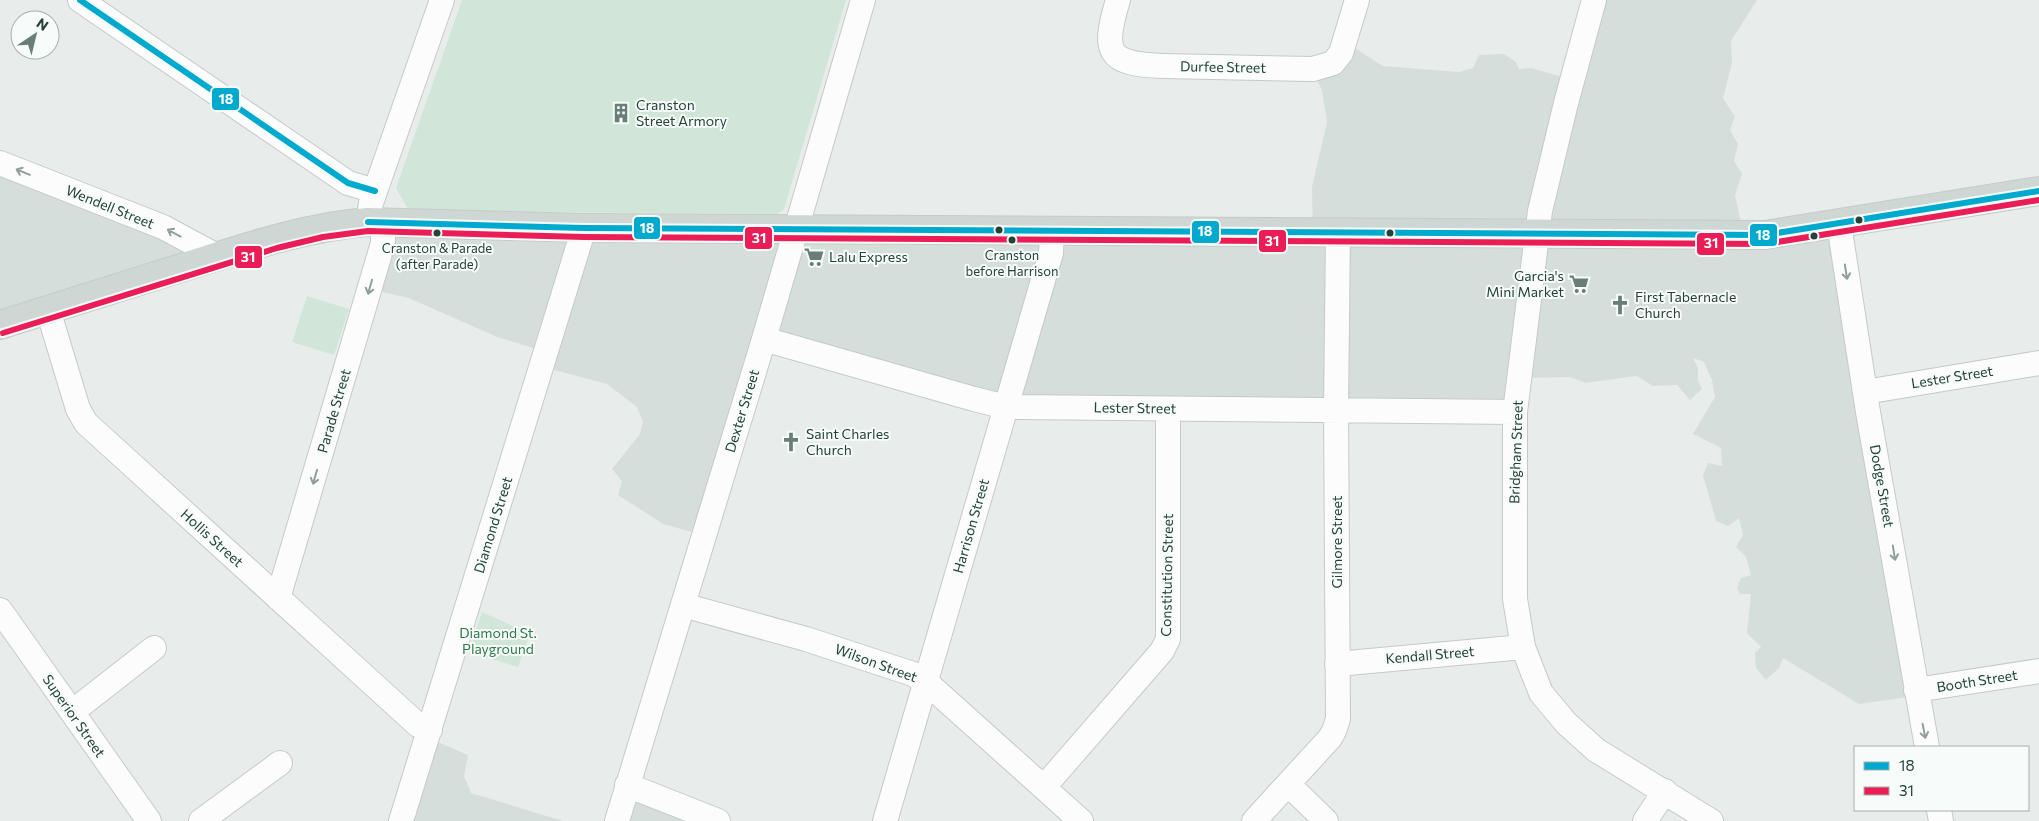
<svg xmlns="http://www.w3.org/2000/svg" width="2039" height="821" font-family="Commissioner,sans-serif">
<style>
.built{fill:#d6dedb}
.green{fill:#d1e6d8}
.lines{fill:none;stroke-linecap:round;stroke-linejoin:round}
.minor-casing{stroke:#c5cac8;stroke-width:26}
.major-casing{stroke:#c3ccc9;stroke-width:30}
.minor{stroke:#fcfcfc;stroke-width:24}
.major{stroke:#cfd7d5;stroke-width:28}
.bus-1-casing{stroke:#f7fbf9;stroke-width:10}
.bus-2-casing{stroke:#f7fbf9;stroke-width:10}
.bus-1{stroke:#00a9ce;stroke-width:6}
.bus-2{stroke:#ea1d57;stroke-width:6}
.oneway{stroke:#909f9b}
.bus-dot{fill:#24423a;stroke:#f7fbf9;stroke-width:2}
.labels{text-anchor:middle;stroke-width:4;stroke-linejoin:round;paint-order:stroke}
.bus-label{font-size:13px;fill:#24423a;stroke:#f7fbf9}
.street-label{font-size:14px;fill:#24423a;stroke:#f7fbf9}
.poi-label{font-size:14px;fill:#24423a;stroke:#f7fbf9;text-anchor:start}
.park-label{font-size:14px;fill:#2d7a4b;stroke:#f7fbf9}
.line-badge{stroke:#f7fbf9;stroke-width:2}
.badge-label{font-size:14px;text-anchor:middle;font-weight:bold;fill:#fff}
</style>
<rect width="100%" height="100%" fill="#e8edeb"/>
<!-- built -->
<path class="built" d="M1594,0H1757L1731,41L1732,63L1723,98L1735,117L1730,130L1738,144L1734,161L1742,174L1735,195L1745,243L1829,236L1834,239L1915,696L1859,704L1783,658L1779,668L1766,680L1756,668L1755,653L1761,647L1747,633L1751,594H1740L1737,588L1741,578L1751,575L1746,557L1736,547L1743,535L1739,518L1728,526L1716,521L1703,475L1708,463L1722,466L1721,448L1693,434L1715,397L1712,380L1704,362L1693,358L1698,368V381L1702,389L1690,400L1677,385L1653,386L1637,376L1585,383L1570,377L1525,378L1518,422L1008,412L766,347L703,535L663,524L618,495L622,481L612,469L640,434L643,422L637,407L607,384L543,367V351L497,337L409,298L373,290L383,232L1313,240L1312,187L1327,122L1322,90L1315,76L1347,43L1383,66L1459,72L1473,68L1479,55L1504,54L1516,62L1519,69L1531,68L1570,79Z
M0,162L212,257L0,331Z
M428,738L468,755L464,776L471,793L563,821H401Z
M629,790L707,821H619Z"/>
<!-- green -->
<path class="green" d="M462,0H846L784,209L777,214L418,211L407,208L396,188Z
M307,296L349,309L334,355L292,342Z
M482,612L530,634L518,667L469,652Z"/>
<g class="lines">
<defs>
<path id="minor" d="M80,0L348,183L375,191
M1118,0C1102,53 1107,64 1163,66L1313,69L1333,63L1341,53L1357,0
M1594,0L1566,103L1540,211L1515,412V599L1523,647L1541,693L1566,723L1596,750L1711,821
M0,163L163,227L217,256
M368,222L371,203L442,0
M1839,224L1868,412L1927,747
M48,310L78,409L86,423L418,725L430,730
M764,339L974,399L1006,407L1515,412
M1865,392L2039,363
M278,598L383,243V223
M683,605L806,639L913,674L926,682L1081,821
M0,610L149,821
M1337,664L1523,647
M1916,690L2039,671
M72,712L154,648
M1288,784L1326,821
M627,785L718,821
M1044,787L1162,651L1168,639V409
M1939,810L1941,821
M201,821L280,763
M401,821L584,228
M617,821L764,339L863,0
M885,821L1051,253L1052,231
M1254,821L1330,738L1334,731L1338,719L1336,410L1338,232
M1645,821L1665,791"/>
<path id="major" d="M0,325C62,306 123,286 184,267C244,248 305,227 368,222L584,228L1765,235L2039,191"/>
</defs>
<!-- minor casing -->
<use href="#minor" class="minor-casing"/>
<!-- major casing -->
<use href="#major" class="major-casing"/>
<!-- minor -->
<use href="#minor" class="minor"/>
<!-- major -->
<use href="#major" class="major"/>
<defs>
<path id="bus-1" d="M80,0L348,183L375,191
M368,222L584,228L1765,235L2039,191"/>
<path id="bus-2" d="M3,333L277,248L323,237L368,231L584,237L1765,244L2039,200"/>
</defs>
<!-- bus-1 casing -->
<use href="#bus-1" class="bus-1-casing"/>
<!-- bus-2 casing -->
<use href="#bus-2" class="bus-2-casing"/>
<!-- bus-1 -->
<use href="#bus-1" class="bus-1"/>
<!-- bus-2 -->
<use href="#bus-2" class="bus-2"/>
</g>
<!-- one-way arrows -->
<defs><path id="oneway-shaft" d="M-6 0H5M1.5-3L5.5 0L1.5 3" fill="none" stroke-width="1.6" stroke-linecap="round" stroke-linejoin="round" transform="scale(1.25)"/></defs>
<g class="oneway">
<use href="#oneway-shaft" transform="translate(23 172) rotate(-158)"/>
<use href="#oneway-shaft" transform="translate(174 233) rotate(-152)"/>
<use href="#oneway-shaft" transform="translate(1846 272) rotate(81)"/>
<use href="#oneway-shaft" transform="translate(370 287) rotate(106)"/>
<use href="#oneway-shaft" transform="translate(315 477) rotate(106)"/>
<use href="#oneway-shaft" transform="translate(1894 553) rotate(81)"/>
<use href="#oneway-shaft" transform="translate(1924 731) rotate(79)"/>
</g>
<!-- icons -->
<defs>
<symbol id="building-bare" viewBox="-9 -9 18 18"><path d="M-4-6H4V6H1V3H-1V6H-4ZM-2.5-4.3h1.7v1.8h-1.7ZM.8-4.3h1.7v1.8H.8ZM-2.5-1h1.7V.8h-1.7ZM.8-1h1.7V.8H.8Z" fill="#697e78" stroke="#f7fbf9" stroke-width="2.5" paint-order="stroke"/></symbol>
<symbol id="supermarket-bare" viewBox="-9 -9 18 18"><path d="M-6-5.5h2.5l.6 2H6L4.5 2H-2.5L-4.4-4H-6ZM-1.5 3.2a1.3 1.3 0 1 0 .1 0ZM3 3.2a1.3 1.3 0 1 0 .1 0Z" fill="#697e78" stroke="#f7fbf9" stroke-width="2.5" paint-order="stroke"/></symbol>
<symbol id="church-bare" viewBox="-9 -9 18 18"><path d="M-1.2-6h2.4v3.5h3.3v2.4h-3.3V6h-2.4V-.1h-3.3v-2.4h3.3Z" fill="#697e78" stroke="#f7fbf9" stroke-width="2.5" paint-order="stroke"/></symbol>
</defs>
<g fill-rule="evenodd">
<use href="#building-bare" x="607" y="99" width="28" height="28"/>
<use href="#supermarket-bare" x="800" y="243" width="28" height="28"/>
<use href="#supermarket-bare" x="1565" y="270" width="28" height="28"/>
<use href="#church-bare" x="1606" y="291" width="28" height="28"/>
<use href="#church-bare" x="777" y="428" width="28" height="28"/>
</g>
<!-- markers -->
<g class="bus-dot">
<circle cx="1859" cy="220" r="4.5"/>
<circle cx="999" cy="230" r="4.5"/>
<circle cx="437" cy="233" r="4.5"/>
<circle cx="1390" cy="233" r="4.5"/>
<circle cx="1814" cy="236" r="4.5"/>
<circle cx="1012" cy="240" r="4.5"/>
</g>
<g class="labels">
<!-- bus labels -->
<g class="bus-label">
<text x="437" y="253">Cranston &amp; Parade<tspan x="437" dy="16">(after Parade)</tspan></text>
<text x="1012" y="260">Cranston<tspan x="1012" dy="16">before Harrison</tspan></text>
</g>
<!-- street labels -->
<g class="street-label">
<text transform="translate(1223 67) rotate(1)" y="5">Durfee Street</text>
<text transform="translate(110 207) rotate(22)" y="5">Wendell Street</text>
<text transform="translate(1952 377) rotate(-9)" y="5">Lester Street</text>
<text transform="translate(1135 408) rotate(1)" y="5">Lester Street</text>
<text transform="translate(334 411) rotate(-74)" y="5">Parade Street</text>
<text transform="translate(742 411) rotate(-73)" y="5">Dexter Street</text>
<text transform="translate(1516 452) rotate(-88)" y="5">Bridgham Street</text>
<text transform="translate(1882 486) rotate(80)" y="5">Dodge Street</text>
<text transform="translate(493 525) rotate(-73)" y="5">Diamond Street</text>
<text transform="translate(971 526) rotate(-74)" y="5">Harrison Street</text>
<text transform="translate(212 538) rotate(42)" y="5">Hollis Street</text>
<text transform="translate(1337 542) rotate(-90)" y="5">Gilmore Street</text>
<text transform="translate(1167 575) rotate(-89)" y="5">Constitution Street</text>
<text transform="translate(1430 655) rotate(-5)" y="5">Kendall Street</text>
<text transform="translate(876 663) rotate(20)" y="5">Wilson Street</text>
<text transform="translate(1977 681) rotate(-9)" y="5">Booth Street</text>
<text transform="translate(74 716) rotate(55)" y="5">Superior Street</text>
</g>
<!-- poi labels -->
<g class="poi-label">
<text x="636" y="110">Cranston<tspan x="636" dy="16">Street Armory</tspan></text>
<text x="829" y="262">Lalu Express</text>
<text x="1564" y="281" text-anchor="end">Garcia's<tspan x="1564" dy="16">Mini Market</tspan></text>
<text x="1635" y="302">First Tabernacle<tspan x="1635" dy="16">Church</tspan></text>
<text x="806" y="439">Saint Charles<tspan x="806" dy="16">Church</tspan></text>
</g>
<!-- park labels -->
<g class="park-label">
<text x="498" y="638">Diamond St.<tspan x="498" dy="16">Playground</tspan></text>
</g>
</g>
<g class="line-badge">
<rect x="211" y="87" width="29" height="24" rx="5" fill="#00a9ce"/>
<rect x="633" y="216" width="28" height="24" rx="5" fill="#00a9ce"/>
<rect x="1191" y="220" width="29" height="24" rx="5" fill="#00a9ce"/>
<rect x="1749" y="223" width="29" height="24" rx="5" fill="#00a9ce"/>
<rect x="744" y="226" width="29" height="24" rx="5" fill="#ea1d57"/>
<rect x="1258" y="229" width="29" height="24" rx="5" fill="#ea1d57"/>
<rect x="1696" y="232" width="29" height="24" rx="5" fill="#ea1d57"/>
<rect x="234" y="245" width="29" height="24" rx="5" fill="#ea1d57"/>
</g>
<g class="badge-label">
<text x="226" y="104">18</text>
<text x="647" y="233">18</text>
<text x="1205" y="236">18</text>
<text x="1763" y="240">18</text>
<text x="759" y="243">31</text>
<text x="1272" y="246">31</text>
<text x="1711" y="248">31</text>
<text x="248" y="262">31</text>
</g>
<!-- legend -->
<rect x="1854" y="746" width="175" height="65" fill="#f7fbf9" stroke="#a3b1ad"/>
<rect x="1864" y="762" width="25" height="8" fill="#00a9ce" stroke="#a3b1ad"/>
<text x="1899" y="771" font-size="15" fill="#24423a">18</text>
<rect x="1864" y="787" width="25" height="8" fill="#ea1d57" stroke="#a3b1ad"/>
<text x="1899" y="796" font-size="15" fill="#24423a">31</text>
<!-- north arrow -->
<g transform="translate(35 35) rotate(35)"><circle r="24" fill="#f7fbf9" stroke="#a3b1ad"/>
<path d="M0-4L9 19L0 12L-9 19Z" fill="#697e78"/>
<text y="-8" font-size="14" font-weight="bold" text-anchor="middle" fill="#24423a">N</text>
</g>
</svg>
